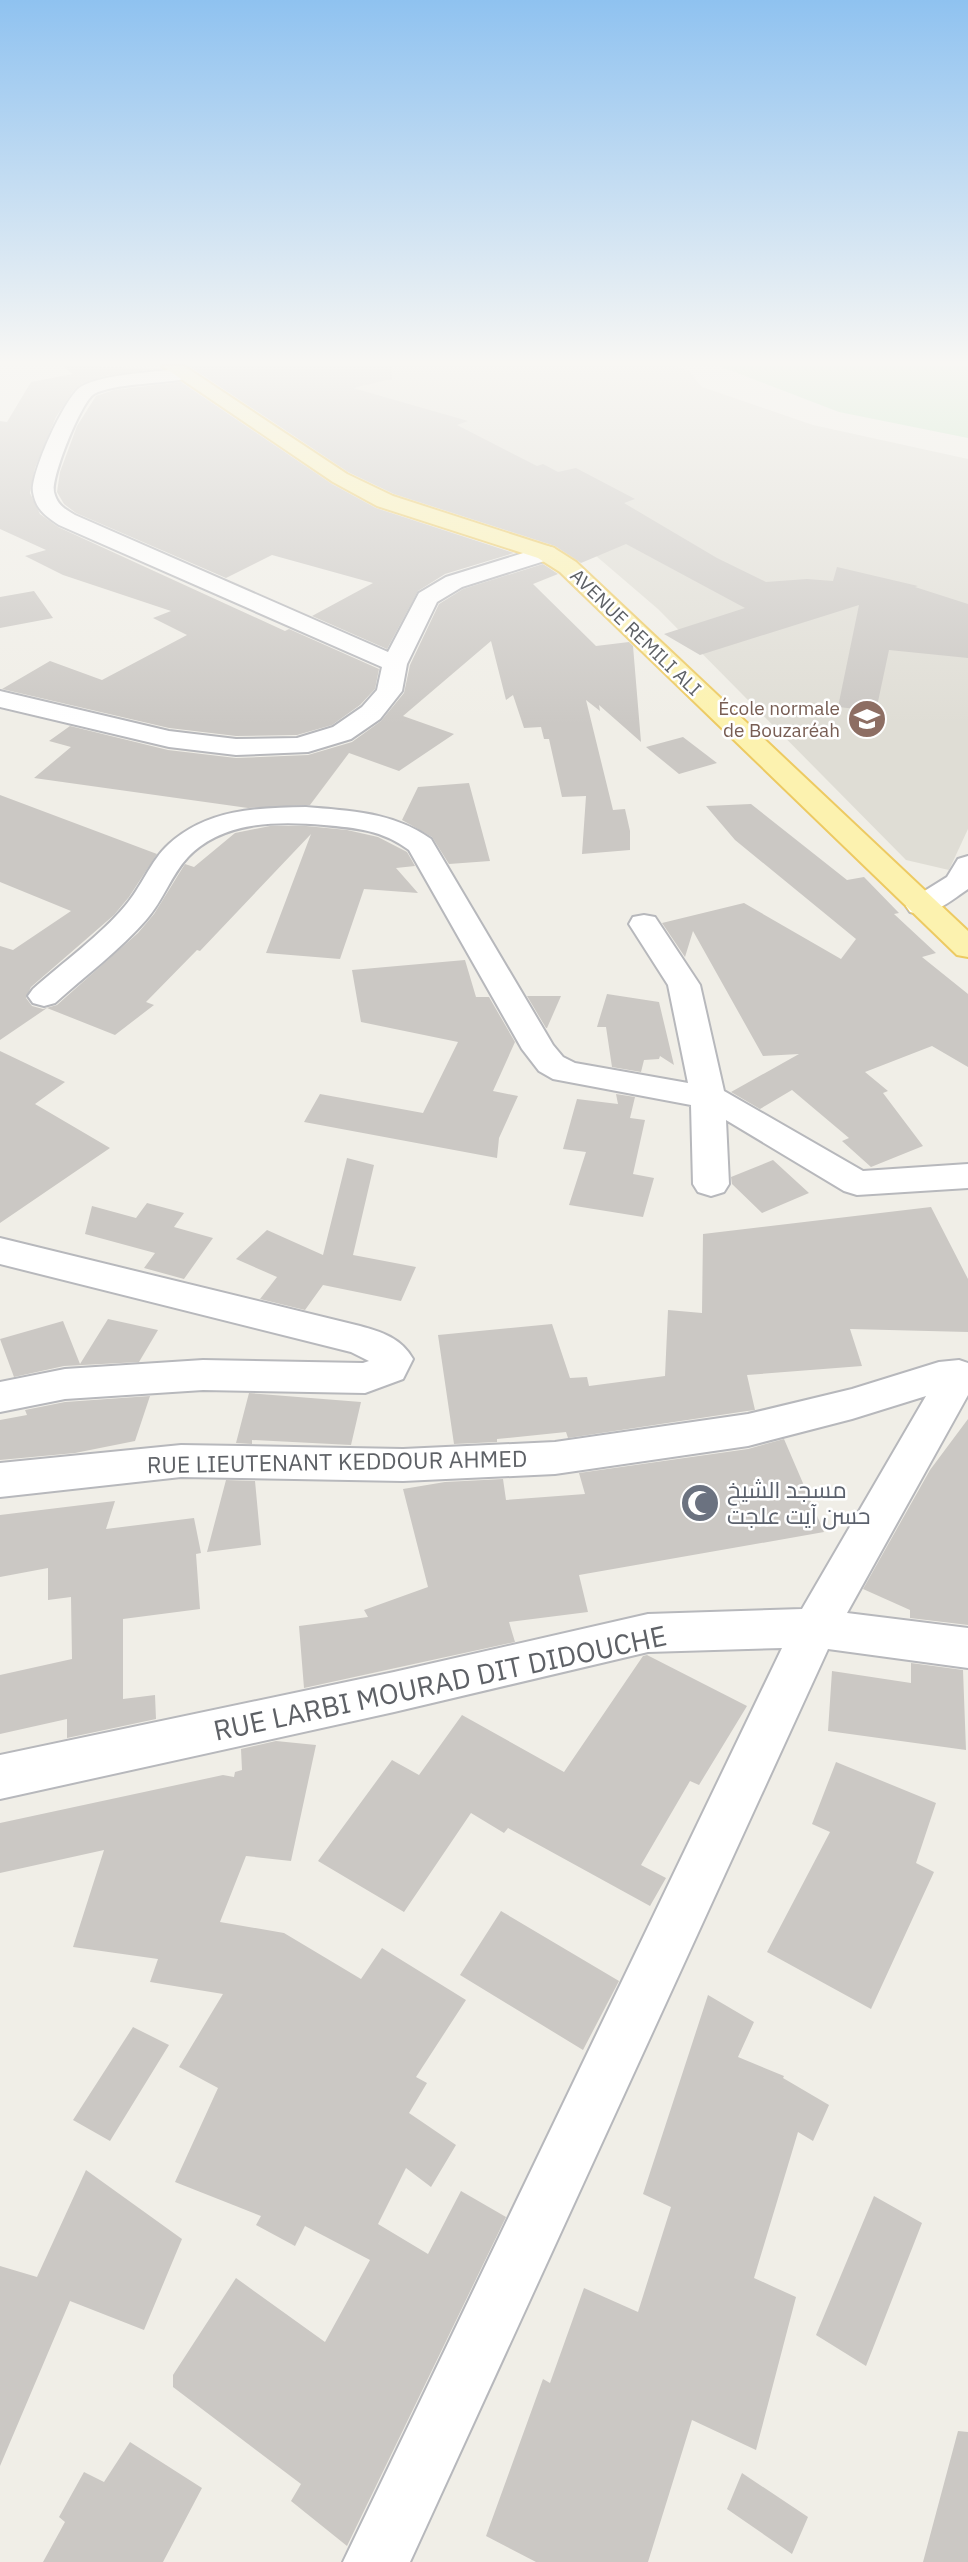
<svg xmlns="http://www.w3.org/2000/svg" width="968" height="2562" font-family="'IBM Plex Sans',Cairo,sans-serif">
<style>
.education{fill:#dfddd5}
.green{fill:#c4e6c5}
.building{fill:#cbc8c4}
.lines{fill:none;stroke-linecap:round;stroke-linejoin:round}
.minor-casing{stroke:#b7b8bc;stroke-width:4}
.major-casing{stroke:#edca62;stroke-width:4}
.minor{fill:#fff;fill-rule:evenodd}
.major{fill:#fcf2af;fill-rule:evenodd}
.labels{text-anchor:middle;stroke-width:5;stroke-linejoin:round;paint-order:stroke}
.far-street-label{font-size:19px;fill:#5e6166;stroke:#fff}
.far-education-label{font-size:19px;fill:#785e54;stroke:#fff;text-anchor:end}
.street-label{font-size:23px;fill:#5e6166;stroke:#fff}
.worship-label{font-size:23px;fill:#5b616d;stroke:#fff;text-anchor:start}
.near-street-label{font-size:28px;fill:#5e6166;stroke:#fff}
</style>
<rect width="100%" height="100%" fill="#f0eee7"/>
<!-- education -->
<path class="education" d="M207,366H677L689,371L702,387L813,425L968,459V829L949,870L906,860L658,609L595,555Z"/>
<!-- green -->
<path class="green" d="M719,366H968V438L839,412Z"/>
<!-- building -->
<path class="building" d="M63,366L161,368L104,376L81,384L73,391L56,417L35,468L30,493L40,514L58,527L285,631L289,629L379,669L375,689L360,705L332,725L297,735L236,736L169,728L2,689L50,661L102,680L187,635L153,618L171,611L63,575L25,556L46,550L0,529V421L7,422L31,382L73,374Z
M189,366H391L392,379L353,388L468,421L457,425L537,466L543,464L558,472L576,468L635,499L624,503L717,558L766,582L807,579L833,581L837,567L918,586L915,587L968,604V658L889,650L876,711L838,707L859,605L700,655L664,634L745,608L626,544L581,563L555,546L394,494L348,472Z
M181,382L332,484L376,508L514,553L445,574L418,591L387,649L312,616L373,583L272,555L226,578L76,513L64,504L57,492L60,472L77,426L96,396L114,390Z
M543,564L558,574L533,584L596,646L629,642L633,646L641,742L599,705L600,711L586,700L613,810L625,809L630,831V850L582,854L586,796L562,797L549,739H544L541,727L524,728L513,695L506,700L491,641L403,716L454,734L399,771L349,753L310,805L248,808L34,778L71,747L49,741L70,726L168,750L236,758L308,755L352,742L381,721L404,693L410,665L439,604L463,589Z
M34,591L53,618L0,628V597Z
M683,737L717,763L679,774L646,747Z
M469,783L490,861L449,864L432,837L402,820L418,787Z
M0,795L157,854L129,897L114,915L31,987L26,998L32,1006L43,1009L57,1005L138,933L154,914L185,864L194,867L235,833L270,826H306L347,830L378,837L407,852L415,866L396,868L418,893L364,889L340,959L266,953L311,834L200,951L197,950L146,1002L154,1005L115,1035L47,1008L0,1040V946L13,950L71,911L0,882Z
M751,804L847,880L864,877L899,913L894,914L936,953L922,957L968,994V1067L932,1046L865,1072L888,1091L883,1093L923,1146L871,1167L842,1141L849,1138L792,1090L760,1109L731,1092L799,1054L763,1056L693,931L685,957L662,923L744,903L841,959L856,939L735,840L706,806Z
M465,960L476,997H489L515,1042L493,1091L518,1096L499,1138L497,1158L304,1122L320,1094L423,1113L458,1042L361,1022L352,970Z
M607,994L659,1002L674,1065L660,1056L659,1059L644,1060L641,1072L612,1067L606,1027H597Z
M527,996H561L547,1028H546Z
M0,1051L65,1082L35,1104L110,1148L0,1223Z
M616,1094L635,1097L630,1118L645,1120L633,1174L654,1178L643,1217L569,1205L586,1152L563,1149L577,1099L618,1104Z
M347,1158L374,1165L353,1255L416,1267L401,1301L323,1285L305,1310L260,1299L277,1277L236,1259L267,1230L323,1255Z
M773,1160L809,1193L762,1213L732,1184L731,1177Z
M147,1203L184,1213L174,1227L213,1238L184,1279L144,1268L155,1253L85,1234L92,1206L136,1218Z
M931,1207L968,1279V1332L850,1329L862,1366L747,1375L755,1410L747,1411L568,1438L566,1432L497,1439V1442L454,1444L438,1335L552,1324L570,1378L587,1377L589,1386L665,1376L668,1310L702,1313L703,1234Z
M108,1319L158,1330L139,1362L64,1366L14,1377L0,1339L63,1321L80,1364Z
M249,1393L361,1402L351,1445L252,1440V1444L236,1443Z
M150,1396L135,1441L75,1453L0,1460V1420L27,1415L25,1410L65,1402Z
M968,1419V1625L910,1618V1610L863,1589L930,1470Z
M784,1439L824,1532L579,1575L588,1612L509,1622L515,1642L304,1688L299,1626L368,1617L364,1610L428,1587L403,1489L445,1482L503,1479L506,1500L585,1494L579,1473L748,1449Z
M226,1480L255,1481L261,1545L207,1552Z
M115,1501L106,1529L194,1518L201,1553L196,1554L200,1609L123,1619V1699L155,1695L156,1719L67,1738V1719L0,1734V1675L72,1659L71,1597L48,1600V1568L0,1577V1515Z
M647,1655L747,1706L699,1785L690,1781L641,1865L666,1878L650,1906L508,1828L504,1833L471,1813L404,1912L318,1861L392,1760L419,1775L462,1715L564,1772L643,1656Z
M911,1663L963,1670L966,1750L828,1731L832,1671L911,1683Z
M276,1741L316,1745L291,1861L246,1856L220,1922L284,1933L361,1979L382,1948L466,2000L416,2077L427,2083L409,2113L456,2145L431,2187L406,2168L378,2224L428,2254L461,2191L506,2217L347,2546L291,2501L301,2484L173,2387V2375L236,2278L325,2342L370,2260L305,2226L295,2246L256,2225L261,2216L175,2182L218,2088L179,2067L223,1994L150,1982L158,1959L73,1947L104,1850L0,1873V1823L223,1775L234,1777L235,1772L242,1770L241,1749Z
M836,1762L936,1803L916,1863L934,1872L871,2009L767,1952L830,1832L812,1824Z
M501,1911L619,1981L583,2050L460,1975Z
M708,1995L754,2022L738,2057L784,2076L783,2078L829,2105L813,2141L798,2132L754,2278L796,2297L756,2450L692,2420L648,2562H536L486,2536L543,2379L550,2383L584,2288L638,2312L671,2207L643,2194Z
M133,2027L169,2045L110,2141L73,2120Z
M86,2170L182,2239L144,2330L70,2301L0,2466V2266L37,2277Z
M874,2196L922,2223L866,2366L816,2335Z
M958,2431L968,2432V2562H923Z
M130,2442L202,2488L163,2562H43L65,2522L59,2517L84,2472L104,2482Z
M742,2473L808,2517L792,2554L727,2509Z"/>
<g class="lines">
<defs>
<path id="minor" d="M183,368L192,374L190,378C165,384 114,383 94,394C81,402 51,477 54,492C57,505 65,509 75,515L388,652L419,593L446,577L546,546L554,548L557,553L554,558L462,587L437,602L407,664L402,691L380,719L351,739L308,752L236,755L169,747L0,707V691L169,731L236,739L297,738L333,727L362,707L377,690L382,667L59,525C46,516 36,510 33,492C30,474 66,394 82,386C107,373 154,373 183,368Z
M306,807C351,811 393,812 431,839L553,1045L563,1057L575,1063L688,1083L668,985L629,924L633,917L644,915L655,917L700,985L724,1091L863,1171L968,1164V1188L857,1195L844,1191L726,1120L729,1184L724,1192L711,1196L698,1192L693,1184L691,1105L553,1079L539,1071L522,1049L409,850C382,830 357,828 324,825C277,821 223,821 188,857C171,875 163,901 146,920C120,950 85,976 55,1003L44,1006L33,1003L28,996L33,989C61,964 102,934 125,906C141,888 151,860 169,844C208,809 256,808 306,807Z
M968,856V889C950,901 932,918 910,912L906,906L910,900L947,877L958,859Z
M0,1238L360,1326C382,1332 401,1338 413,1359L403,1379L365,1393L203,1390L65,1399L0,1412V1382L65,1369L203,1360L363,1363L369,1361L351,1352L0,1264Z
M959,1360L968,1363V1395L847,1613L968,1628V1668L828,1649L410,2562H343L782,1648L648,1652L394,1712L0,1799V1755L394,1672L648,1614L802,1609L926,1396L852,1419L748,1446L555,1474L403,1481L181,1477L0,1497V1463L181,1445L403,1449L555,1442L748,1414L852,1389L939,1362Z"/>
<path id="major" d="M162,366H184L347,474L393,496L554,548L576,562L968,931V957L957,955L560,572L538,558L377,506L333,482Z"/>
</defs>
<!-- minor casing -->
<use href="#minor" class="minor-casing"/>
<!-- major casing -->
<use href="#major" class="major-casing"/>
<!-- minor -->
<use href="#minor" class="minor"/>
<!-- major -->
<use href="#major" class="major"/>
</g>
<!-- sky -->
<linearGradient id="sky" x2="0" y2="1"><stop stop-color="#8fc2f0"/><stop offset="0.5" stop-color="#f8f7f4"/><stop offset="1" stop-color="#f8f7f4" stop-opacity="0"/></linearGradient>
<rect width="968" height="725" fill="url(#sky)"/>
<!-- icons -->
<defs>
<symbol id="university-disc" viewBox="-11 -11 22 22"><circle r="9.5" fill="#8d6e63" stroke="#fff"/><path d="M0-5L7-2L0 1L-7-2ZM-4 1L0 2.5L4 1V4Q0 6-4 4Z" fill="#fff"/></symbol>
<symbol id="mosque-disc" viewBox="-11 -11 22 22"><circle r="9.5" fill="#6b7280" stroke="#fff"/><path d="M3.5-4.9A6 6 0 1 0 3.5 4.9A5 5 0 1 1 3.5-4.9Z" fill="#fff"/></symbol>
</defs>
<g fill-rule="evenodd">
<use href="#university-disc" x="845" y="697" width="44" height="44"/>
<use href="#mosque-disc" x="678" y="1481" width="44" height="44"/>
</g>
<g class="labels">
<!-- far-street labels -->
<g class="far-street-label">
<text transform="translate(636 632) rotate(44)" y="7">AVENUE REMILI ALI</text>
</g>
<!-- far-education labels -->
<g class="far-education-label">
<text x="840" y="715">École normale<tspan x="840" dy="22">de Bouzaréah</tspan></text>
</g>
<!-- street labels -->
<g class="street-label">
<text transform="translate(337 1462) rotate(-1)" y="8">RUE LIEUTENANT KEDDOUR AHMED</text>
</g>
<!-- worship labels -->
<g class="worship-label">
<text x="727" y="1498">مسجد الشيخ<tspan x="727" dy="26">حسن آيت علجت</tspan></text>
</g>
<!-- near-street labels -->
<g class="near-street-label">
<text transform="translate(440 1683) rotate(-12)" y="10">RUE LARBI MOURAD DIT DIDOUCHE</text>
</g>
</g>
</svg>
